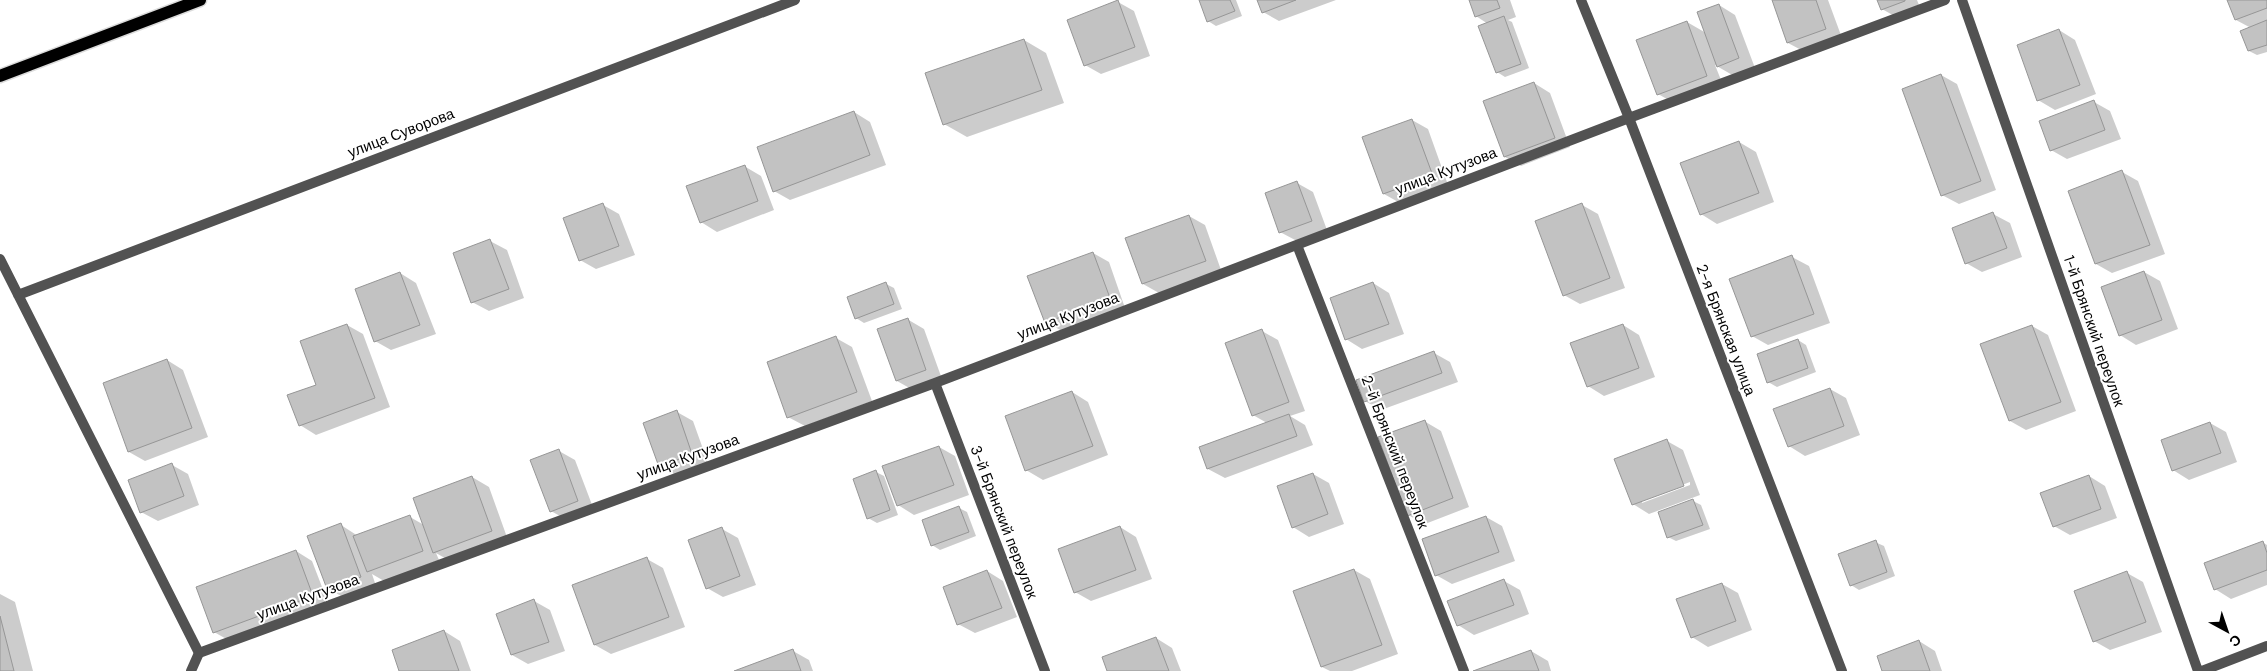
<svg xmlns="http://www.w3.org/2000/svg" width="2267" height="671" font-family="'DM Sans',sans-serif">
<style>
.shadow{fill:#0003;fill-rule:evenodd}
.building{fill:#c2c2c2;stroke:#969696}
.lines{fill:none;stroke-linecap:round;stroke-linejoin:round}
.primary-casing{stroke:#dbdbdb;stroke-width:15}
.lane{stroke:#525252;stroke-width:10}
.street{stroke:#525252;stroke-width:10}
.primary{stroke:#000;stroke-width:12}
.labels{text-anchor:middle;stroke-width:4;stroke-linejoin:round;paint-order:stroke}
.street-label{font-size:15px;fill:#000;stroke:#fff}
</style>
<rect width="100%" height="100%" fill="#fff"/>
<!-- shadow -->
<path class="shadow" d="M1200,0H1236L1242,16L1216,26L1208,21Z
M1259,0H1336L1279,21L1263,12Z
M1470,0H1510L1516,17L1508,20L1512,22L1529,68L1505,77L1497,72L1488,24L1476,16Z
M1773,0H1828L1842,38L1805,52L1788,43Z
M1878,0H1917L1921,10L1898,18L1882,9Z
M2229,0H2267V52L2257,55L2249,51L2242,31L2251,28L2236,20Z
M1118,2L1134,11L1150,56L1101,74L1085,65Z
M1719,5L1735,15L1755,68L1734,76L1715,65L1723,85L1674,103L1658,94L1687,22L1706,33Z
M2059,30L2075,40L2096,94L2055,110L2038,100Z
M1024,40L1046,53L1064,103L967,137L944,124Z
M1941,75L1957,84L1996,190L1959,204L1942,195Z
M1534,83L1550,93L1570,147L1521,166L1505,157Z
M2094,102L2110,111L2121,139L2067,159L2051,150Z
M854,112L870,122L886,165L790,200L774,191Z
M1412,120L1428,129L1448,185L1400,203L1384,194Z
M1739,142L1756,152L1774,202L1717,224L1701,214Z
M744,166L761,176L774,210L717,232L701,222Z
M2122,172L2138,181L2165,254L2112,273L2096,264Z
M1297,183L1313,192L1327,230L1297,241L1280,232Z
M603,205L619,214L635,255L596,269L580,260Z
M1582,205L1598,214L1625,288L1580,304L1564,295Z
M1993,214L2010,223L2022,257L1982,272L1966,263Z
M1189,216L1205,225L1221,270L1159,293L1143,284Z
M490,241L507,250L524,298L489,311L472,302Z
M1093,253L1109,262L1125,308L1062,331L1046,322Z
M1792,257L1809,266L1830,323L1768,345L1752,336Z
M2144,272L2160,281L2178,329L2136,345L2120,335Z
M400,273L416,283L436,334L391,350L375,341Z
M1373,283L1389,293L1404,334L1362,349L1346,339Z
M886,284L894,288L902,309L864,323L856,318Z
M907,319L924,329L942,379L913,390L897,381Z
M347,325L363,334L390,407L316,435L300,425Z
M1623,325L1639,335L1655,377L1604,396L1588,386Z
M2032,326L2048,335L2076,411L2026,430L2010,421Z
M1262,331L1278,340L1305,411L1290,416L1305,425L1313,445L1225,478L1208,469L1201,448L1267,423L1253,415Z
M836,338L852,347L872,401L805,426L788,417Z
M1798,340L1806,345L1816,372L1777,387L1768,382Z
M1434,353L1450,362L1458,382L1381,410L1365,401Z
M167,360L183,370L208,437L145,461L129,452Z
M1830,389L1846,398L1860,435L1805,456L1789,446Z
M1072,392L1088,402L1108,455L1043,480L1026,470Z
M677,412L693,421L708,463L676,475L660,466Z
M1424,421L1441,431L1469,507L1425,524L1408,515Z
M2210,423L2226,432L2237,462L2189,480L2173,470Z
M1667,441L1683,450L1700,495L1649,514L1633,504ZM1690,482V485L1642,503V500Z
M939,447L955,456L969,495L914,515L898,505Z
M559,451L575,460L594,510L567,520L551,511Z
M172,465L188,474L199,505L158,521L141,512Z
M876,472L884,476L898,515L877,523L868,518Z
M1313,474L1329,483L1344,524L1309,537L1293,527Z
M2089,476L2105,486L2117,518L2070,535L2054,526Z
M472,477L489,487L508,540L450,561L436,553L439,560L384,581L372,574L376,586L345,598L328,589L309,536L341,525L358,536L410,517L424,525Z
M1693,501L1701,505L1710,529L1676,541L1668,537Z
M959,508L967,512L976,536L940,550L932,545Z
M1486,517L1502,526L1515,561L1452,584L1436,575Z
M1120,527L1136,537L1152,579L1091,601L1075,592Z
M722,529L738,538L756,585L723,597L707,588Z
M1875,542L1884,546L1895,576L1859,590L1851,585Z
M2262,542L2267,545V585L2231,599L2215,589Z
M296,551L312,561L329,605L230,641L214,632Z
M647,559L663,568L685,627L611,654L595,645Z
M1354,570L1370,579L1398,654L1352,671H1330L1322,667L1295,592Z
M987,571L1003,581L1017,617L975,633L958,624Z
M2127,573L2143,582L2162,632L2110,650L2094,641Z
M1504,581L1520,590L1529,614L1474,635L1458,625Z
M1722,584L1738,593L1752,630L1708,647L1692,637Z
M0,594L15,602L33,671H0Z
M534,601L550,610L565,651L528,664L512,655Z
M444,631L460,641L471,671H401Z
M1156,638L1172,648L1181,671H1108Z
M1919,641L1935,651L1942,671H1884Z
M793,651L809,660L813,671H738Z
M1531,651L1548,661L1551,671H1477Z"/>
<!-- building -->
<path class="building" d="M1118,0L1135,47L1084,66L1067,20Z
M1199,0H1230L1235,11L1207,22Z
M1257,0H1296L1262,13Z
M1469,0H1497L1500,8L1475,17Z
M1772,0H1816L1826,29L1787,43Z
M1877,0H1905V1L1881,10Z
M2227,0H2267V8L2235,20Z
M1719,4L1739,58L1717,67L1697,12Z
M1504,16L1521,64L1496,73L1478,26Z
M2267,20V45L2248,51L2240,31Z
M1687,21L1707,76L1657,95L1636,40Z
M2059,29L2080,85L2037,101L2017,45Z
M1024,39L1042,90L943,125L925,73Z
M1941,74L1981,181L1941,196L1902,89Z
M1534,82L1555,138L1504,157L1483,101Z
M2094,100L2105,130L2050,151L2039,121Z
M854,111L870,155L773,192L757,147Z
M1412,119L1433,176L1383,194L1362,137Z
M1739,141L1759,193L1700,215L1680,163Z
M745,165L758,201L700,223L686,186Z
M2122,170L2150,245L2095,264L2068,191Z
M1297,181L1312,221L1279,233L1265,193Z
M603,203L619,246L579,261L563,218Z
M1582,203L1610,278L1563,296L1535,221Z
M1993,212L2007,248L1965,264L1952,228Z
M1189,215L1206,261L1142,284L1125,238Z
M490,239L509,289L471,303L453,253Z
M1093,252L1110,298L1045,323L1027,276Z
M1792,255L1814,314L1751,337L1729,279Z
M2144,271L2162,320L2119,336L2101,287Z
M400,272L420,325L374,342L355,289Z
M886,282L894,304L855,319L847,297Z
M1373,282L1389,324L1345,340L1330,298Z
M908,318L926,370L896,381L877,329Z
M347,324L375,398L299,426L287,395L316,385L300,341Z
M1623,324L1639,368L1587,387L1570,343Z
M2032,325L2061,402L2009,421L1980,344Z
M1262,329L1289,402L1252,416L1225,343Z
M836,336L857,392L787,418L767,362Z
M1798,339L1808,368L1767,383L1757,354Z
M1434,351L1442,373L1364,402L1356,380Z
M167,359L192,428L128,452L103,383Z
M1830,388L1844,426L1788,447L1773,409Z
M1072,391L1093,446L1025,471L1005,416Z
M677,410L692,454L659,467L643,423Z
M1289,414L1297,436L1207,469L1199,447Z
M1425,420L1453,498L1407,516L1378,437Z
M2210,422L2221,453L2172,471L2161,440Z
M1667,439L1684,486L1632,505L1614,459Z
M939,446L954,485L897,506L882,466Z
M559,449L578,501L550,512L530,460Z
M172,463L184,496L140,513L128,480Z
M876,470L890,510L867,519L853,479Z
M1313,473L1328,514L1292,528L1277,486Z
M2089,475L2101,509L2053,527L2040,493Z
M472,476L492,531L433,553L413,498Z
M1693,499L1703,525L1667,538L1658,512Z
M959,506L969,532L931,546L922,520Z
M410,515L423,551L367,572L353,536Z
M1486,516L1499,552L1435,576L1422,539Z
M341,523L361,577L327,589L307,536Z
M1120,526L1136,570L1074,593L1058,549Z
M722,527L740,576L706,589L688,540Z
M1876,540L1887,572L1850,586L1838,554Z
M2263,541L2267,553V570L2214,590L2204,563Z
M296,550L313,596L213,633L196,587Z
M647,557L669,617L594,645L572,585Z
M1354,569L1382,645L1321,667L1293,591Z
M987,570L1002,608L957,625L943,587Z
M2127,571L2146,622L2093,642L2074,591Z
M1504,579L1514,605L1457,626L1447,601Z
M1722,583L1736,621L1691,638L1676,599Z
M534,599L549,642L511,655L496,614Z
M0,616L14,671H0Z
M444,630L459,671H399L392,650Z
M1156,637L1169,671H1107L1102,657Z
M1919,640L1930,671H1882L1877,656Z
M793,649L801,671H734Z
M1531,650L1539,671H1473Z"/>
<g class="lines">
<defs>
<path id="primary" d="M0,76L200,0"/>
</defs>
<!-- primary casing -->
<use href="#primary" class="primary-casing"/>
<!-- lane -->
<path class="lane" d="M191,671L199,653"/>
<!-- street -->
<path class="street" d="M1581,0L1629,118L1842,671
M1962,0L2198,671
M1297,245L1464,671
M0,259L199,653L935,383L1629,118L1945,0
M18,295L795,0
M935,383L1045,671
M2202,671L2267,646"/>
<!-- primary -->
<use href="#primary" class="primary"/>
</g>
<g class="labels">
<!-- street labels -->
<g class="street-label">
<text transform="translate(401 133) rotate(-21)" y="5">улица Суворова</text>
<text transform="translate(1446 171) rotate(-21)" y="5">улица Кутузова</text>
<text transform="translate(1068 316) rotate(-21)" y="5">улица Кутузова</text>
<text transform="translate(1726 330) rotate(69)" y="5">2-я Брянская улица</text>
<text transform="translate(2094 331) rotate(71)" y="5">1-й Брянский переулок</text>
<text transform="translate(1395 452) rotate(69)" y="5">2-й Брянский переулок</text>
<text transform="translate(688 457) rotate(-20)" y="5">улица Кутузова</text>
<text transform="translate(1004 522) rotate(69)" y="5">3-й Брянский переулок</text>
<text transform="translate(308 597) rotate(-20)" y="5">улица Кутузова</text>
</g>
</g>
<!-- north arrow -->
<g transform="translate(2227 631) rotate(140)" stroke="#ffffff" stroke-width="4" paint-order="stroke">
<path d="M0-4L9 19L0 12L-9 19Z" fill="#000000"/>
<text y="-8" font-size="14" font-weight="bold" text-anchor="middle" fill="#000000">С</text>
</g>
</svg>
